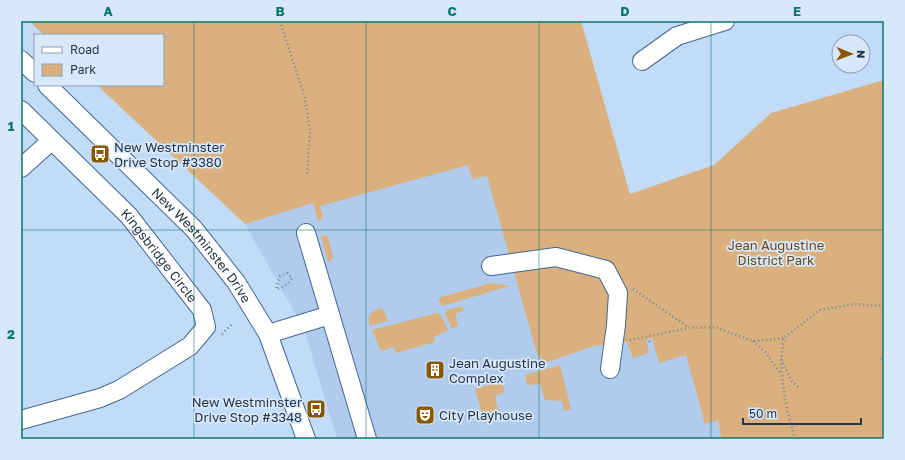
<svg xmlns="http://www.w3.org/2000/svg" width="905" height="460" font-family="'Golos Text',sans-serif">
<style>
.built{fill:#b0cbeb}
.green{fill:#dab07e}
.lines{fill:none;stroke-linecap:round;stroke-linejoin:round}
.minor-casing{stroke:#426891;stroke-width:20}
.path{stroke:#70859c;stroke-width:2.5;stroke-dasharray:1 3;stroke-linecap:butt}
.minor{stroke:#fff;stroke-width:18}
.grid{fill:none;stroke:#0f766e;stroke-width:1;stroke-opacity:0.55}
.labels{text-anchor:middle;stroke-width:3.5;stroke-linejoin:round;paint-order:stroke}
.poi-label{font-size:13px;fill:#253649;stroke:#d7e8fb;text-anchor:start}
.park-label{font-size:13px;fill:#69481b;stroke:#d7e8fb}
.street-label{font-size:13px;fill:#253649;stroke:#d7e8fb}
.neatline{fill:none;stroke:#0f766e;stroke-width:1.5}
.grid-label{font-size:13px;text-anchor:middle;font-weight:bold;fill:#0f766e}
</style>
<rect width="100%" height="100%" fill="#c2dbf8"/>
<!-- built -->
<path class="built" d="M483,147L545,363L594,346L632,342L698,328L721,439H337L304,329L245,224Z"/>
<!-- green -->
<path class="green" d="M29,21H581L630,194L714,165L771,113L884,80V439H721L718,420L705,424L686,355L659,363L652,338L646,340L649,353L633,358L627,342L594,346L545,363L537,354L487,176L472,179L468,165L320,206L323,218L318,221L313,203L245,224L97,85H163V35H44Z
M325,235L328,237L333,257L330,262H328L321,236Z
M491,283L510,286L442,306L438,298Z
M462,306L464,310L455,314L458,325L452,329L445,314L447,310Z
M382,308L387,317V321L370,326C366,314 372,311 382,308Z
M437,313L441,315L448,330L434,337L435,342L396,353L394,347L381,351L372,330Z
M560,365L571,409L564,411L562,401L545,400L540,384L527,385L525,375Z
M501,381L505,392L495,396L499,413L485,424L475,389Z"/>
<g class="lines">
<defs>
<g id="minor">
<path d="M21,60L35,73"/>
<path d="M642,61L677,36L725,21"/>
<path id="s1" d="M47,85L194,229L236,282L268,334L306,439"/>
<path id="s2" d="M21,110L129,216L202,310L206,327L190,346L119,390L100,398L21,420"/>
<path d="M21,168L51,141"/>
<path d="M306,233L367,439"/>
<path d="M491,266L556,257L606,270L618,293L616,325L610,369"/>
<path d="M268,334L330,315"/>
</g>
</defs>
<!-- minor casing -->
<use href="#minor" class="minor-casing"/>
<!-- path -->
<path class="path" d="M280,21L305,98L310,131L307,174
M287,273L292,278C289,284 282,288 276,289L280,276Z
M633,289L688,327
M222,334L232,324
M630,340L689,328L715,327L753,341L784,338
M649,341L650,344
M753,341L765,352L781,374
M781,359L791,380L798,387
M881,359L884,354
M795,439C786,406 777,372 784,338L820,310L854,304L884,306"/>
<!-- minor -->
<use href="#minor" class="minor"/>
</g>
<!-- grid -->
<path class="grid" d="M194,21V439M366,21V439M539,21V439M711,21V439M21,230H884"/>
<!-- icons -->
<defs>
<symbol id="bus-square" viewBox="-11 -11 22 22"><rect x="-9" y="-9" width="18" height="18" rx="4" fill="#895700" stroke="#d7e8fb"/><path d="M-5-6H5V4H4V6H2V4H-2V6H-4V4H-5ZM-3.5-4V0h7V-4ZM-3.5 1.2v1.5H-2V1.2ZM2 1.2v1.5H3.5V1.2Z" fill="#fff"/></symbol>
<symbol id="building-square" viewBox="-11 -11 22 22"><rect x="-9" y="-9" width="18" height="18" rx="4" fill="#895700" stroke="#d7e8fb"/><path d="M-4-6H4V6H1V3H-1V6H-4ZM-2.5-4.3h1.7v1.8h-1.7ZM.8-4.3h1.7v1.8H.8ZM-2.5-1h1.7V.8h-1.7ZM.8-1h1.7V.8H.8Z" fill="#fff"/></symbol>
<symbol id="theatre-square" viewBox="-11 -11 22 22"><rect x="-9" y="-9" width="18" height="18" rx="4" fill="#895700" stroke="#d7e8fb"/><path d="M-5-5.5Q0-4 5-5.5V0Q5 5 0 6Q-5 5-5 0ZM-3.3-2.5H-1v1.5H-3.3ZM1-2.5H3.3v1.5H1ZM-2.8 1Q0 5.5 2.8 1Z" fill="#fff"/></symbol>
</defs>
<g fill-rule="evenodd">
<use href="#bus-square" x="89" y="143" width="22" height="22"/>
<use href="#building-square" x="424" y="359" width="22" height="22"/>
<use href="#bus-square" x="305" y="398" width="22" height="22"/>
<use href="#theatre-square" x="414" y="404" width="22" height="22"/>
</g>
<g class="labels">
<!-- poi labels -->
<g class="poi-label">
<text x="114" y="152">New Westminster<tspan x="114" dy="15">Drive Stop #3380</tspan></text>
<text x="449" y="368">Jean Augustine<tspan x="449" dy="15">Complex</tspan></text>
<text x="302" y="407" text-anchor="end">New Westminster<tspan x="302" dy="15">Drive Stop #3348</tspan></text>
<text x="439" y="420">City Playhouse</text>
</g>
<!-- park labels -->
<g class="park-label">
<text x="776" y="250">Jean Augustine<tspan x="776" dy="15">District Park</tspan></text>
</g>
<!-- street labels -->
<g class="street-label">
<text dy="5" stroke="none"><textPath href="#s1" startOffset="223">New Westminster Drive</textPath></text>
<text dy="5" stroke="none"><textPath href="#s2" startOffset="201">Kingsbridge Circle</textPath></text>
</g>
</g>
<!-- border -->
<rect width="905" height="460" fill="none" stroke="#d7e8fb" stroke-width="44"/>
<!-- legend -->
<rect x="34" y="34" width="130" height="52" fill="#d7e8fb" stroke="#90a1b4"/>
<rect x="42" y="47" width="20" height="6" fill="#ffffff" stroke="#90a1b4"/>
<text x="70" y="54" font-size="12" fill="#253649">Road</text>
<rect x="42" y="64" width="20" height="12" fill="#dab07e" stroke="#90a1b4"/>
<text x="70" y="74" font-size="12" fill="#253649">Park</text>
<!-- north arrow -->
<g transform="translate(851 54) rotate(91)"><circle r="19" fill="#d7e8fb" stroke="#90a1b4"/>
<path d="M0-3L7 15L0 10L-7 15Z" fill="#895700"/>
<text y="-6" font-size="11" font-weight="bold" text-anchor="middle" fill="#253649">N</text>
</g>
<!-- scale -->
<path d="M743 418v6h118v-6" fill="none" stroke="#253649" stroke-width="2"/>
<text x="749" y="418" font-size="12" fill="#253649" stroke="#d7e8fb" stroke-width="3" paint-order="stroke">50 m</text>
<rect x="22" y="22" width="861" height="416" class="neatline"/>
<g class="grid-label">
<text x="108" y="16">A</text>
<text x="280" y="16">B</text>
<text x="452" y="16">C</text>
<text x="625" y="16">D</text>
<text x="797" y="16">E</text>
<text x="11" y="131">1</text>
<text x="11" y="339">2</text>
</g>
</svg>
